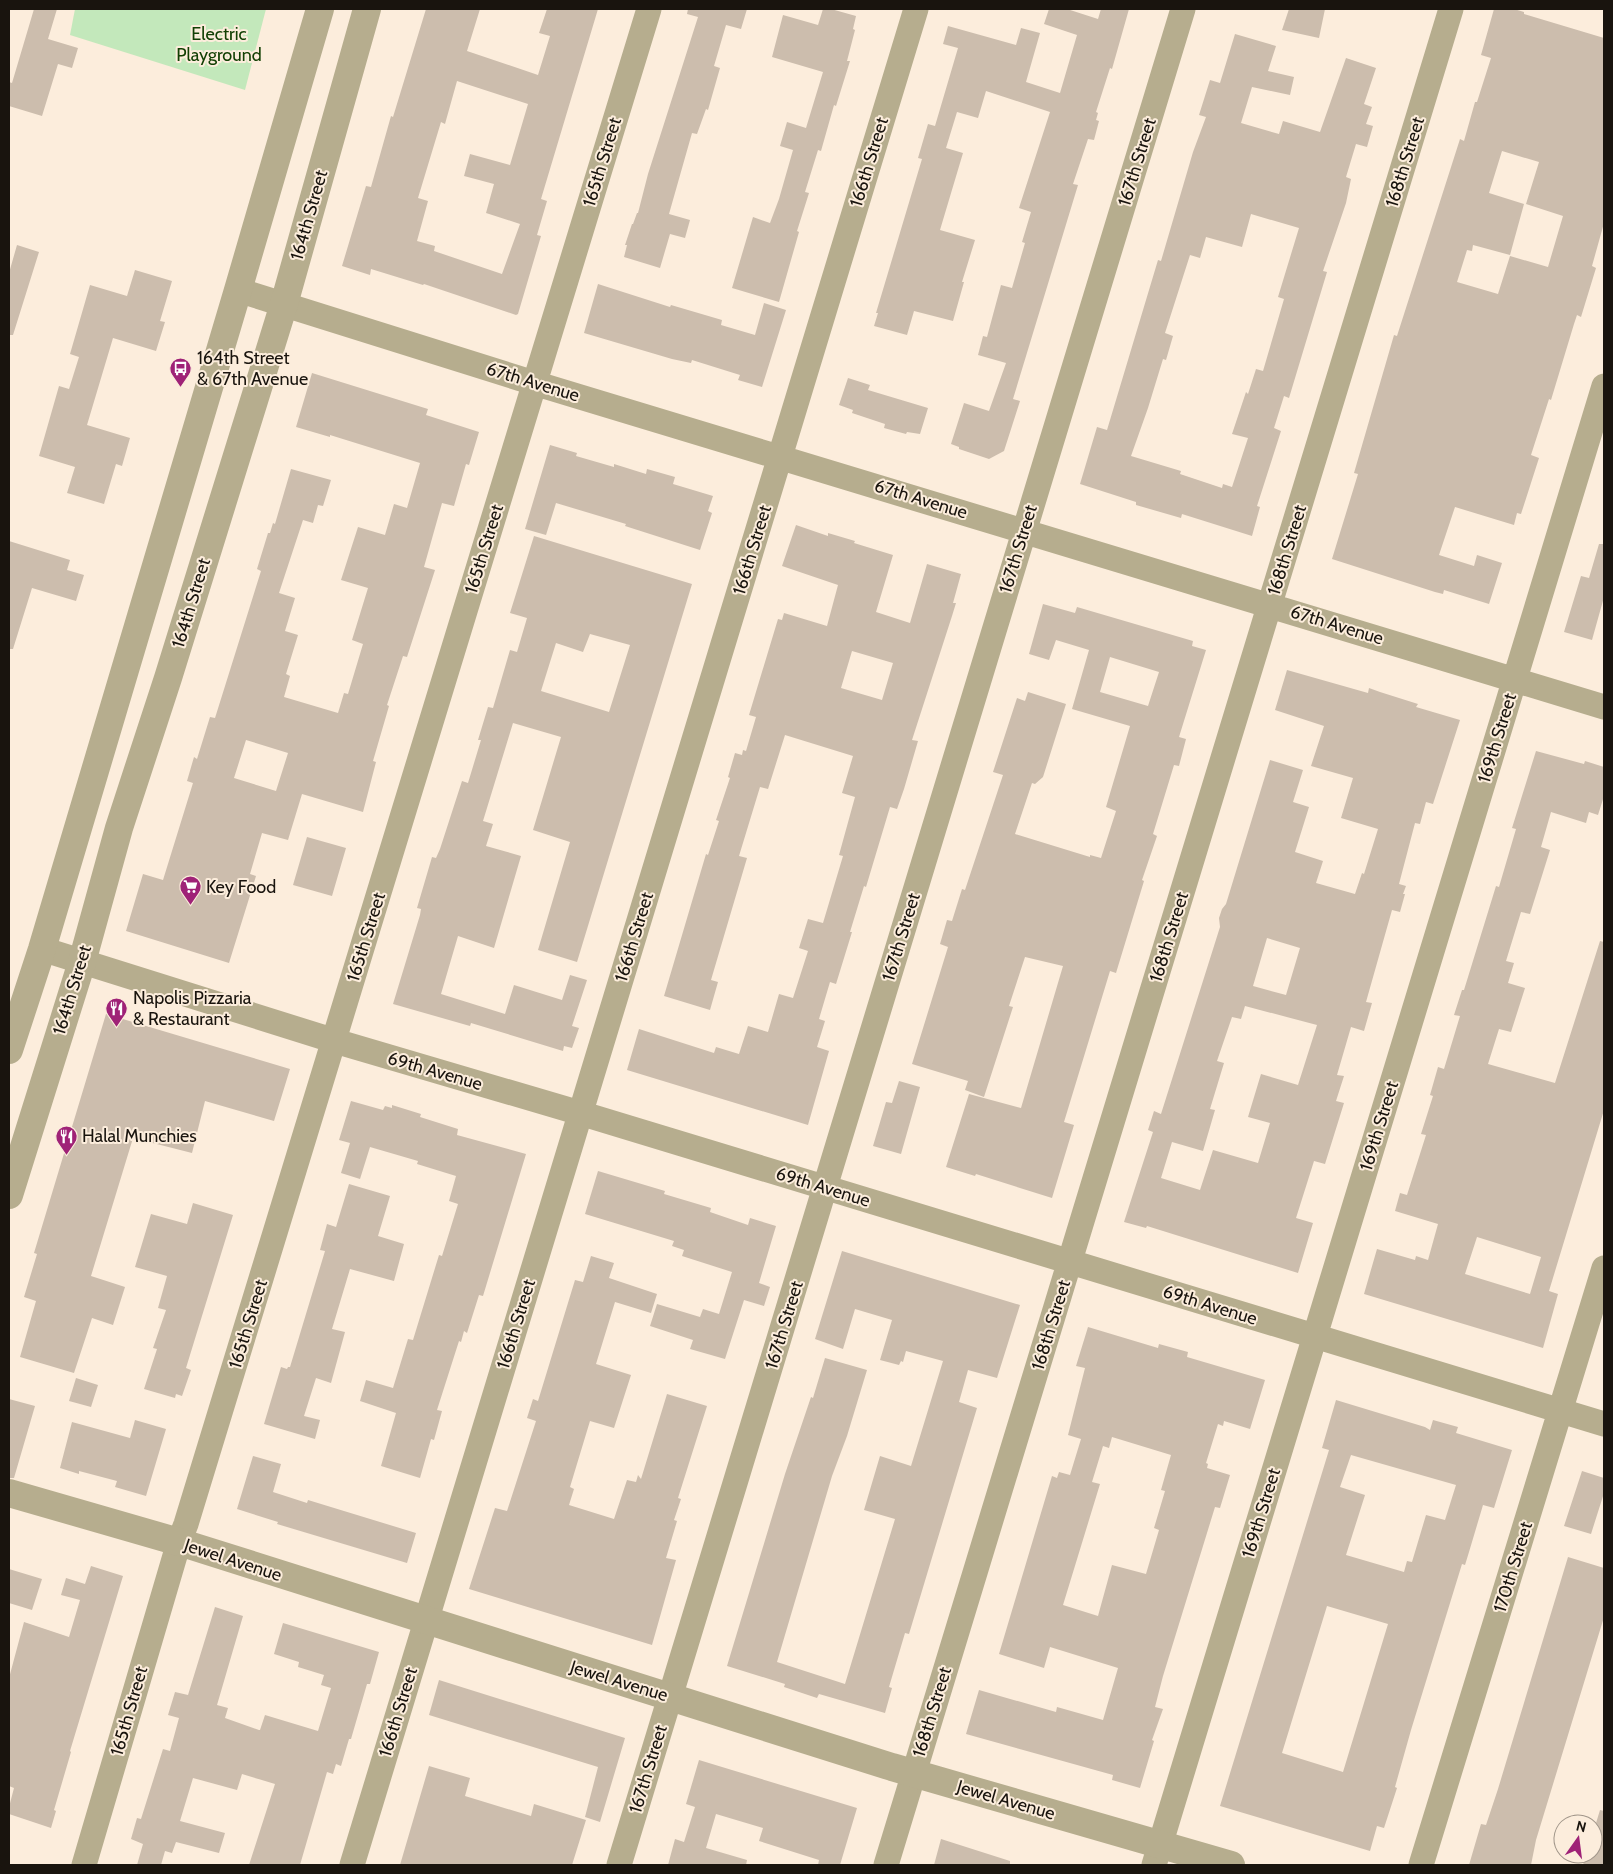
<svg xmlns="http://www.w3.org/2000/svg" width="1613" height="1874" font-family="Cabin,sans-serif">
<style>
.green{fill:#c3e8bb}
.building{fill:#ccbdad;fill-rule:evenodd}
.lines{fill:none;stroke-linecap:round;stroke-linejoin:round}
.minor{stroke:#b6ad8e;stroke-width:25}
.tertiary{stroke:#b6ad8e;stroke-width:28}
.labels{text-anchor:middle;stroke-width:4;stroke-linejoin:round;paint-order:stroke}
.park-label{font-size:18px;fill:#124004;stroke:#fceddc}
.street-label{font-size:18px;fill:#19140e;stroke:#fceddc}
.poi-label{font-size:18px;fill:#19140e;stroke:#fceddc;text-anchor:start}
</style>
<rect width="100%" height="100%" fill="#fceddc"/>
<!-- green -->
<path class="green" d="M75,9H266L245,90L70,35Z"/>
<!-- building -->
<path class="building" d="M34,9H57L48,39L78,48L72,68L58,64L42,116L9,106V82L12,83Z
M426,9H480L467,51L538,75L550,36L539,33L547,9H598L541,199L547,201L537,235L541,236L518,314L516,315L424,284L423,285L371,269L370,275L342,266L366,186L371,187L391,116L393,117ZM457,81L528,104L510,165L470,154L464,176L494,184L486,213L520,224L502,274L434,251L435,246L417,241L428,201L418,198L441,122L445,124Z
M688,9H747L741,29L726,25L714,66L720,68L708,110L706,109L697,134L692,133L669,214L690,220L685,238L670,234L660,268L624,257L627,245H625L632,224H633L637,213H638L648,174L698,17L687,14Z
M823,9H831L856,16L853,29L855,30L847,61H850L836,106L834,105L821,151L818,150L805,192L809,193L797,231L799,232L779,302L732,288L753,217L770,223L779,199L793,150L780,146L787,122L806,128L823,72L772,57L783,15L818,25Z
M1049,9H1067L1098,19L1101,9H1129L1112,69L1110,68L1096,112L1098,113L1096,120L1099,121L1094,140L1088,139L1073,184L1078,185L1013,399L1020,401L1004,451L989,459L959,449V447L951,444L964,403L989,411L1006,363L978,355L983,336L987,337L1001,285L1012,288L1025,243L1022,242L1031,212L1019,208L1050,112L986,91L978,118L957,112L946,148L963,153L940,230L975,240L962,282H964L953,321L914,311L907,335L874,326L878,313H876L922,159L918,158L928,124L935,126L958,48L943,44L948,26L1016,45L1021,28L1040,33L1026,82L1060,93L1077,35L1044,24Z
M1289,9H1325L1319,38L1282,30Z
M1494,9H1514L1524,12V14L1604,38V223L1592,266L1596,268L1581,317L1577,315L1574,324L1551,400L1549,399L1531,455L1539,458L1521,514L1517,513L1514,525L1455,507L1439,555L1474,566L1477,555L1502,563L1489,604L1444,590L1443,594L1435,592L1332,559L1358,474L1354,473L1394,335L1397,336L1460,139L1464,141L1475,102H1477L1491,58L1481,55ZM1502,151L1539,162L1526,204L1563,216L1548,267L1510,256L1498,294L1457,282L1467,250L1472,251L1473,245L1510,255L1524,204L1489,193Z
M1235,34L1276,46L1268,71L1294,77L1290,95L1252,87L1241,123L1279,134L1283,121L1320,132L1346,58L1376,68L1364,104L1372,107L1366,124L1373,126L1367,147L1356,144L1346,177L1351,179L1346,203L1323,271L1327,272L1289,398L1284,396L1274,428L1281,431L1257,506L1260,507L1252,536L1182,514L1181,518L1136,505V502L1080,484L1097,427L1107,430L1158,260L1161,261L1193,152L1206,117L1199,115L1210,80L1220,83ZM1251,214L1299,228L1278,297L1284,299L1263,371L1256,369L1248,394L1246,392L1232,434L1248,438L1232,487L1223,484L1222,488L1180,474L1181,471L1131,456L1148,408L1163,359L1166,360L1173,336L1165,333L1190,255L1200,258L1206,237L1242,247Z
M17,245L39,252L13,335H9V273Z
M135,270L172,281L160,321L165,322L156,351L113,338L87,425L130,438L122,466L116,464L104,504L67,493L75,467L39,456L59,386L69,389L79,357L70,354L90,285L127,296Z
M598,284L670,307L671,305L722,320L721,325L755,335L764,303L786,310L762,387L738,380L740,375L692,360L691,363L672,359L584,333Z
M312,373L428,409L426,415L479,432L469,465L466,464L454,506L442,503L424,567L435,570L407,657L403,656L387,705L389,706L373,761L376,762L363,812L302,794L288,840L262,833L250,874L256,876L229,963L126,931L143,874L163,880L193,783L187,781L194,757L197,759L210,717L215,718L261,571L257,569L268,533H270L273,523L275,524L291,469L331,480L323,506L318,505L313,523L303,520L279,593L295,598L285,631L298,635L286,674L290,676L284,697L338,713L344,693L348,694L363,644L352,640L368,588L341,580L358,527L385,535L394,504L407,508L420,463L330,435V437L296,427ZM246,740L288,753L276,791L234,778Z
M848,378L870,385L868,390L928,408L920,434L907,432L906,434L884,428L885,424L852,413L853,410L839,405Z
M550,445L577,453L576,456L614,467V464L646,474L647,469L675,477L673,484L713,496L708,511L712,513L700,550L625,526L626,524L556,503L546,535L525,529Z
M796,525L828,536V533L855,541L854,543L893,555L876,612L910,623L927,564L961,574L953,603H956L952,616L912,740L918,741L904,789L897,809L890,807L866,887L864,886L850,932H852L836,984L830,982L819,1019L825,1021L817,1047L829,1051L808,1125L627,1070L639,1029L714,1053L716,1047L739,1054L748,1026L768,1032L779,994L793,998L808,951L799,948L808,919L823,923L843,856L839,855L855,797L842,793L853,756L785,735L768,789L760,787L739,856L747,858L711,980L718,982L710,1010L664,996L706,854L708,855L719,821L716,820L730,778L728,777L735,753L742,755L743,750L746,751L756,717L749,715L778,619L782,620L784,613L827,626L838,585L782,566ZM852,651L893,663L882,700L841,688Z
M534,536L692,584L577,962L538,950L570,842L533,830L561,737L513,723L483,821L493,824L486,846L521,856L494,948L458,936L441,994L505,1014L514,985L562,1000L570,975L587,980L572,1026L579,1028L572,1048L564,1046L563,1051L471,1023L470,1026L393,1004L420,915L421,909L417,908L432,857L436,858L440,849L462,781L468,783L481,740H478L488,707L493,708L510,650L517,652L527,618L510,613ZM590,634L630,645L609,712L541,691L556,643L583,652Z
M9,541L70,560L67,570L84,575L76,601L32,588L13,649H9Z
M1599,544H1604V597L1592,640L1564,632L1581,576L1589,578Z
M1043,604L1075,613L1077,607L1193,641L1192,646L1206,650L1179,737L1186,739L1179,766L1174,765L1153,834L1157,836L1142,880L1144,881L1116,973L1110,971L1064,1122L1074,1125L1052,1198L976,1174L975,1176L946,1167L969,1094L1021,1108L1063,966L1025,957L1009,1006L1013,1007L984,1097L965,1090L968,1081L912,1064L948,947L940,944L947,920L952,921L962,889L965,890L1003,775L993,772L1017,698L1025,701L1028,692L1066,704L1043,777L1035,784L1032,783L1015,834L1090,857V855L1101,858L1116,811L1106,807L1130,726L1072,709L1089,650L1056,640L1049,660L1029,654ZM1110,657L1159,672L1148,706L1100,692Z
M1287,670L1368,693L1369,688L1380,692L1418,704L1416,707L1460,720L1433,804L1426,802L1420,824L1415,823L1399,884L1406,886L1403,894H1405L1400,912L1392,910L1366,1002L1372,1003L1364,1031L1351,1027L1337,1075L1344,1076L1336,1101L1344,1103L1325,1164L1314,1161L1296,1218L1313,1223L1298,1273L1147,1226L1146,1228L1124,1222L1153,1132L1148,1130L1154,1111L1161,1114L1220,927L1219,918L1222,909L1226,904L1270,760L1303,770L1293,802L1309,807L1295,852L1323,861L1316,883L1355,894L1362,873L1364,874L1378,829L1341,818L1353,778L1311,766L1324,726L1275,710ZM1267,938L1300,948L1286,995L1253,986ZM1245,1006L1317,1025L1298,1085L1261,1074L1248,1117L1270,1123L1258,1163L1213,1150L1200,1190L1161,1178L1172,1142L1203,1151L1215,1110L1210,1109L1224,1063L1217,1061L1232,1017L1241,1019Z
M1536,751L1584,764L1585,761L1604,767V796L1598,815L1589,812L1586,823L1551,812L1541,847L1550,850L1530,914L1521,912L1506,961L1514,963L1508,983L1525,988L1511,1032L1499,1029L1488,1064L1555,1083L1600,941L1604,942V1110L1549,1291L1558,1294L1543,1348L1364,1294L1377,1249L1415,1260L1416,1256L1428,1260L1438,1224L1395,1211L1400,1193L1407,1195L1426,1135L1421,1134L1433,1096L1430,1095L1438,1067L1444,1069L1460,1016L1454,1015L1462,990H1464L1496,886L1499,887L1516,829L1512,828ZM1477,1237L1541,1257L1530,1294L1465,1274Z
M307,837L346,848L332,896L293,885Z
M106,1014L290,1069L274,1121L205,1101L192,1153L133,1138L91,1276L125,1287L113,1325L92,1318L74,1373L20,1357L36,1301L24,1297L37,1254L34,1253Z
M899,1081L920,1087L901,1154L873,1146L886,1102L892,1103Z
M351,1101L383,1110L385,1106L392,1108V1105L421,1114L420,1117L458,1129L457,1135L526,1154L483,1296L479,1295L467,1333L464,1331L461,1342L459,1341L437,1410L442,1411L434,1440L431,1439L420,1478L381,1466L396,1413L360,1401L366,1380L393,1388L408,1339L413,1340L439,1255L442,1256L458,1204L449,1201L456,1176L417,1164L418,1161L370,1147L360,1179L341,1173L350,1143L339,1140Z
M598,1171L665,1191L664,1194L711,1208L710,1212L748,1225L750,1218L776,1226L759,1283L770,1287L764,1306L744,1300L725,1359L690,1349L693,1340L650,1326L657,1304L700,1317L703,1309L719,1314L732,1272L682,1256L684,1250L672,1246L674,1241L585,1214Z
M349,1184L390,1196L378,1236L404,1244L394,1281L350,1269L332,1329L345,1332L331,1383L316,1378L304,1416L320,1420L315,1439L264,1424L281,1367L287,1369L288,1367H290L325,1251L320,1250L327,1224L336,1227Z
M193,1203L233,1215L186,1368L191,1370L182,1396L176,1394L175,1398L144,1389L157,1349L153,1348L166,1310L158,1308L167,1276L135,1267L151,1214L187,1224Z
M842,1251L1020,1305L997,1378L968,1370L959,1402L977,1408L909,1634L905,1633L889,1687L892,1688L885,1713L819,1694L817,1698L784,1687L785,1684L727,1666L785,1474L811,1397L813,1398L825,1358L867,1370L847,1436L832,1476L777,1662L845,1684L895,1519L864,1510L880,1456L911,1466L943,1361L906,1351L903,1362L901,1361L899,1365L880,1360L892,1320L855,1309L843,1349L815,1339Z
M591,1256L614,1263L609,1278L657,1294L651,1313L615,1302L596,1364L631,1375L614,1428L590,1421L570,1487L574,1489L569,1505L614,1519L627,1480L636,1482L638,1475L641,1479L667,1394L707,1406L678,1498L681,1499L674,1520L677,1521L666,1558L676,1560L652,1645L469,1589L495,1508L507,1511L536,1421L527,1418L533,1399L538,1401L575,1280L583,1282Z
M1088,1327L1158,1348L1159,1344L1188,1352L1187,1357L1265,1380L1250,1429L1224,1421L1223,1426L1218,1424L1206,1463L1208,1464L1207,1468L1230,1475L1220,1508L1215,1507L1163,1676L1155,1707L1163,1709L1152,1740L1154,1741L1140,1788L1112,1780L1113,1775L966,1734L979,1690L1056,1712L1057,1707L1103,1720L1118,1668L1050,1647L1044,1668L999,1654L1052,1476L1057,1478L1059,1472L1070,1475L1081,1439L1068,1435L1085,1368L1076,1366ZM1112,1437L1171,1455L1161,1490L1165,1491L1154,1528L1159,1530L1146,1574L1112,1565L1098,1616L1063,1605L1100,1484L1092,1482L1103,1446L1109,1448Z
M76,1378L98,1385L91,1407L69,1401Z
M9,1399L35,1406L14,1478H9Z
M1336,1400L1425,1427L1430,1430L1433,1420L1458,1427L1456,1433L1512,1450L1494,1508L1483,1505L1469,1552L1465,1565L1462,1564L1411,1730L1395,1787L1397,1788L1384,1828L1377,1826L1370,1851L1220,1806L1329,1450L1322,1448ZM1351,1455L1456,1485L1445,1520L1426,1515L1412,1562L1407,1561L1404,1572L1346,1555L1365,1495L1340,1487ZM1327,1606L1388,1624L1343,1772L1282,1753Z
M135,1420L166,1429L146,1496L115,1487L117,1481L79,1471V1474L60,1468L72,1422L130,1438Z
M253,1456L281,1464L273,1492L307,1503L308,1500L416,1533L407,1563L277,1524L278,1522L237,1509Z
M1582,1471L1604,1478V1493L1591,1534L1564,1526Z
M1568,1557L1604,1568V1617L1536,1840L1531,1865H1469L1481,1824L1486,1825L1498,1789Z
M91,1566L123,1576L70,1751L71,1752L54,1810L56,1811L51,1828L9,1814V1807L14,1788L9,1786V1678L24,1622L69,1637L80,1600L61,1595L66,1578L85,1584Z
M9,1569L42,1579L32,1610L9,1603Z
M215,1607L243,1616L217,1705L228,1708L225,1718L259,1730H260L265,1715L318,1731L331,1688L321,1685L324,1675L298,1667L299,1662L274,1654L283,1623L379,1652L370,1684H367L351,1739H349L341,1766L336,1764L333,1774L327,1772L300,1865H249L275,1784L242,1774L237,1790L193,1778L180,1821L225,1833L219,1853L176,1842L172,1853L165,1851L161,1865H137L143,1844L131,1839L137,1818L141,1819L163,1749L170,1751L179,1718L168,1715L175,1692L188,1695Z
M439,1680L625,1738L600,1822L585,1817L598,1767L429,1715Z
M699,1760L857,1808L840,1865H818L819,1860L759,1841L763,1828L716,1814L706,1848L747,1860L746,1865H668L675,1839L684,1842L695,1807L686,1804Z
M429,1766L470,1778L465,1796L531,1816L534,1804L586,1820L572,1865H400Z
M1600,1810L1604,1811V1865H1583L1586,1854H1593V1833Z
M941,1839L1010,1861V1865H934Z"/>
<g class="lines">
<!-- minor -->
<path class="minor" d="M238,290L534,383L1604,707
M42,949L335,1041L580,1113L1604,1424
M84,1865L179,1542L186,1524L649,9
M352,1865L916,9
M619,1865L1183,9
M886,1865L1451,9
M1154,1865L1604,386
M1421,1865L1604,1268"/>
<!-- tertiary -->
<path class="tertiary" d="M9,1050L42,949L238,290L320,9
M9,1195L82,962L119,828L168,678L284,304L367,9
M9,1493L179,1542L892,1767L1231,1865"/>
</g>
<!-- icons -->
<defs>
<symbol id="bus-pin" viewBox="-11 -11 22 30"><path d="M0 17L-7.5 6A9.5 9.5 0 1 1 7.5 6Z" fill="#9f2277" stroke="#fceddc"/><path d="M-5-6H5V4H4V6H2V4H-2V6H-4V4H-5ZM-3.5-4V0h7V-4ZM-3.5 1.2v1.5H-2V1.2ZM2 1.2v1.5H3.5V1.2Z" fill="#fff"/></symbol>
<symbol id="supermarket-pin" viewBox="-11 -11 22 30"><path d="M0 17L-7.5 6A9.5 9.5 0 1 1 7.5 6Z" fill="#9f2277" stroke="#fceddc"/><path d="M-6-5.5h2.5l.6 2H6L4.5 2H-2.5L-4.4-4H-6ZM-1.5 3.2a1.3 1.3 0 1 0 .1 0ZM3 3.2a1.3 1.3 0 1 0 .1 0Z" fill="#fff"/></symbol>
<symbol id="restaurant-pin" viewBox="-11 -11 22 30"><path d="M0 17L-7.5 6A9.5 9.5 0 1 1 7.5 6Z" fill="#9f2277" stroke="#fceddc"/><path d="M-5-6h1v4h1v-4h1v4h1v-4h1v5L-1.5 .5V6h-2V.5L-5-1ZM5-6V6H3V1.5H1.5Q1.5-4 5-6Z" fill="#fff"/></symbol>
</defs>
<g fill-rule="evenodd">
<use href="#bus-pin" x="168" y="356" width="25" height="34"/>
<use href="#supermarket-pin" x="178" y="874" width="25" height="34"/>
<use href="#restaurant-pin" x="104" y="996" width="25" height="34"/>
<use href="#restaurant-pin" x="54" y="1124" width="25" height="34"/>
</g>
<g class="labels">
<!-- park labels -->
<g class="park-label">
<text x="219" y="40">Electric<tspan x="219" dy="21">Playground</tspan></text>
</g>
<!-- street labels -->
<g class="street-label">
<text transform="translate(602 162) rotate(-73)" y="6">165th Street</text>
<text transform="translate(869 162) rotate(-73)" y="6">166th Street</text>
<text transform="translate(1137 162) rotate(-73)" y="6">167th Street</text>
<text transform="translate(1405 162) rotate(-73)" y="6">168th Street</text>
<text transform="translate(309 215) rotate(-74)" y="6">164th Street</text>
<text transform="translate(533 382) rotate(17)" y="6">67th Avenue</text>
<text transform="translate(921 499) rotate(17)" y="6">67th Avenue</text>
<text transform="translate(484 549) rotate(-73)" y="6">165th Street</text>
<text transform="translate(1018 549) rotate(-73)" y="6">167th Street</text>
<text transform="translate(752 550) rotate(-73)" y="6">166th Street</text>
<text transform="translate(1287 550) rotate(-73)" y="6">168th Street</text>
<text transform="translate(191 603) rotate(-73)" y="6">164th Street</text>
<text transform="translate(1337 625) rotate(17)" y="6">67th Avenue</text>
<text transform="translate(1497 738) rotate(-73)" y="6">169th Street</text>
<text transform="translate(366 937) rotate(-73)" y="6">165th Street</text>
<text transform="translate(634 937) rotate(-73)" y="6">166th Street</text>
<text transform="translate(901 937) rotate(-73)" y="6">167th Street</text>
<text transform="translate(1169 937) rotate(-73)" y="6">168th Street</text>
<text transform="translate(72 990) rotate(-73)" y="6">164th Street</text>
<text transform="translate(435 1071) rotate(16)" y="6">69th Avenue</text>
<text transform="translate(1379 1126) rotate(-73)" y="6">169th Street</text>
<text transform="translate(823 1187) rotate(17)" y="6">69th Avenue</text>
<text transform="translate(1210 1305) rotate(17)" y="6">69th Avenue</text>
<text transform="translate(248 1324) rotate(-73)" y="6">165th Street</text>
<text transform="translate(516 1324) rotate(-73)" y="6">166th Street</text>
<text transform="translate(784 1325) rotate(-73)" y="6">167th Street</text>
<text transform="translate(1051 1325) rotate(-73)" y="6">168th Street</text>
<text transform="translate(1261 1513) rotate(-73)" y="6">169th Street</text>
<text transform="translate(233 1560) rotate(18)" y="6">Jewel Avenue</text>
<text transform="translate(1513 1567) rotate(-73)" y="6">170th Street</text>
<text transform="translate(619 1681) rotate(17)" y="6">Jewel Avenue</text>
<text transform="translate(129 1711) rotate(-74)" y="6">165th Street</text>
<text transform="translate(398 1712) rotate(-73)" y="6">166th Street</text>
<text transform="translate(932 1712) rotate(-73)" y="6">168th Street</text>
<text transform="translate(648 1769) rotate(-73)" y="6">167th Street</text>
<text transform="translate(1006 1800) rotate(16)" y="6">Jewel Avenue</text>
</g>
<!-- poi labels -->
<g class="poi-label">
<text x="197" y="364">164th Street<tspan x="197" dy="21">&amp; 67th Avenue</tspan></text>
<text x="206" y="893">Key Food</text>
<text x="133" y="1004">Napolis Pizzaria<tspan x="133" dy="21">&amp; Restaurant</tspan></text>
<text x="82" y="1142">Halal Munchies</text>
</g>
</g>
<!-- border -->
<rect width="1613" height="1874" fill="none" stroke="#19140e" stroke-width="20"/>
<!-- north arrow -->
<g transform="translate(1578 1839) rotate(14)"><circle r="24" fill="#fceddc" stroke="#a1968a"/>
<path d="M0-4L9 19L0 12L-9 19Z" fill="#9f2277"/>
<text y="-8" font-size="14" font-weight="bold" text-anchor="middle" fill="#19140e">N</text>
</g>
</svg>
